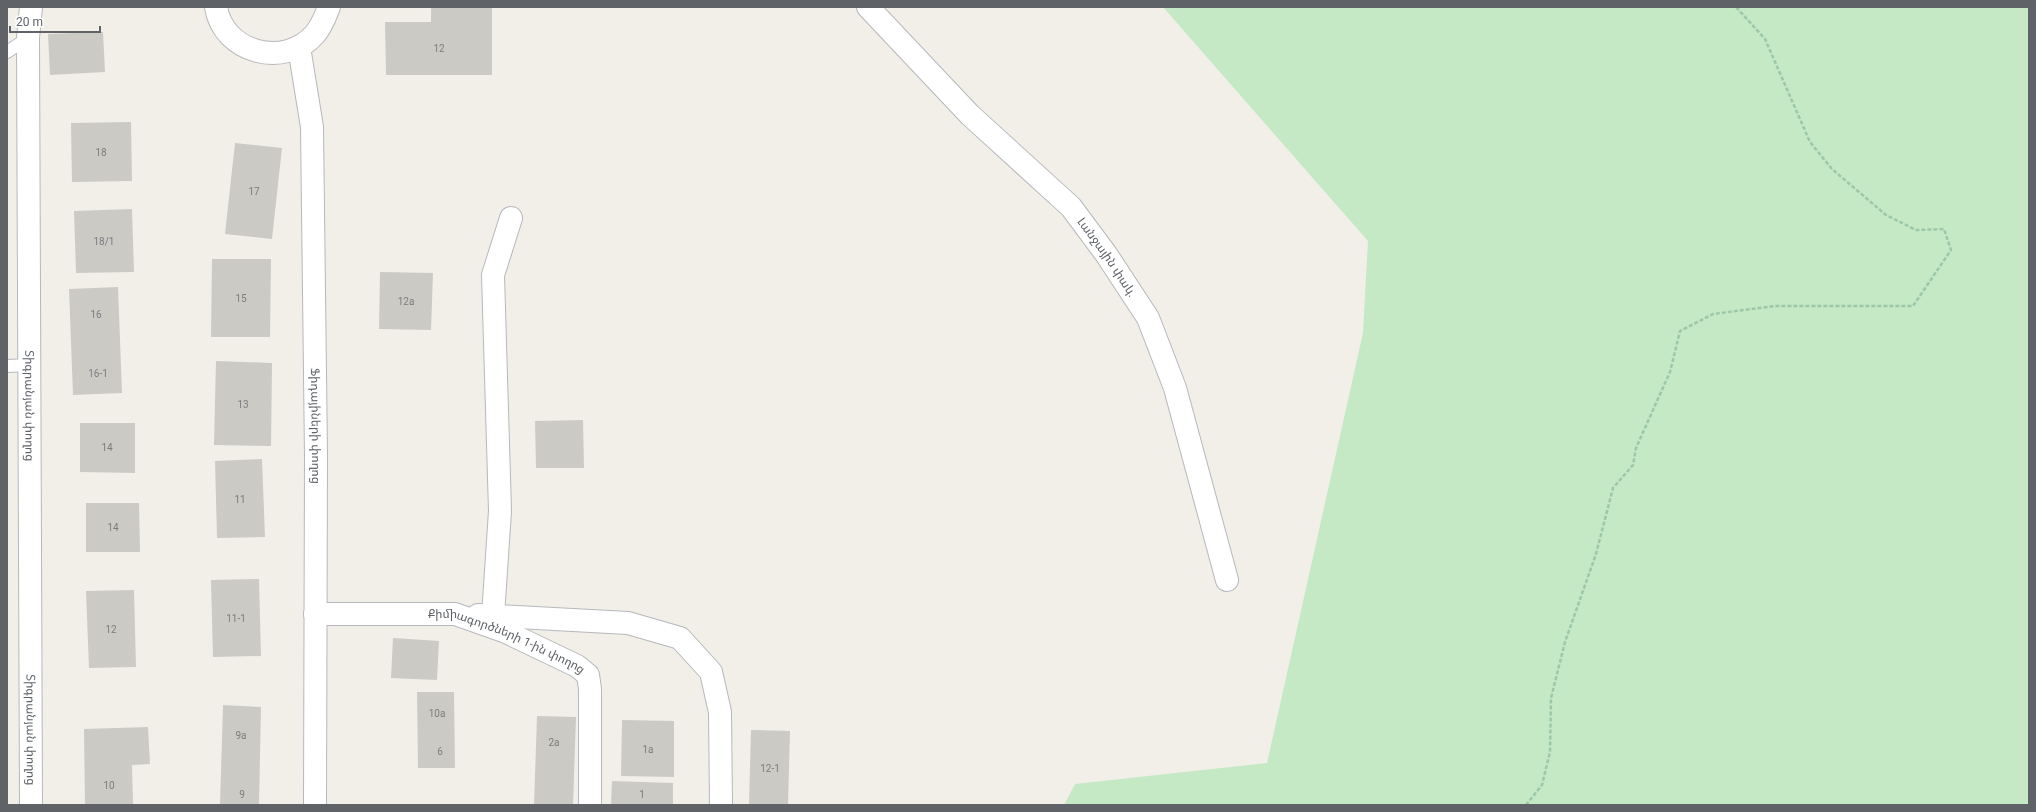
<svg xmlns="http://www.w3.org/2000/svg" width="2036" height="812" font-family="Roboto,'Noto Sans Armenian',sans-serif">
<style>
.green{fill:#c5e8c5}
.building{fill:#cccac5}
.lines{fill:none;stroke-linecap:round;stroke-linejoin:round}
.service-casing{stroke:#b5b8bc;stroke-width:14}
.minor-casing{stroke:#b5b8bc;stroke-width:24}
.path{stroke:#9cc7a9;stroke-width:2.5;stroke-dasharray:4 2;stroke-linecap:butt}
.service{stroke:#fff;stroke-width:12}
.minor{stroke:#fff;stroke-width:22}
.labels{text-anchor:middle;stroke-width:4;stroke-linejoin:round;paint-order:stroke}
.number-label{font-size:10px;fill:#7a7d7f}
.street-label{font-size:12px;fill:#5f6368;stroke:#fff}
</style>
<rect width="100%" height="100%" fill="#f1efe8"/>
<!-- green -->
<path class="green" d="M1163,7H2029V805H1064L1075,784L1267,763L1363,333L1368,241Z"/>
<!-- building -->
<path class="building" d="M431,7H492V75H386L385,22H431Z
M103,32L105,72L50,75L48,34Z
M131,122L132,181L72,182L71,123Z
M235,143L282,148L272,239L225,234Z
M132,209L134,272L76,273L74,211Z
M212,259H271L270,337H211Z
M380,272L433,273L431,330L379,329Z
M118,287L122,393L73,395L69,289Z
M216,361L272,363L271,446L214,445Z
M583,420L584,468H536L535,421Z
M80,423H135V473L80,472Z
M262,459L265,537L217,538L215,461Z
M86,503H139L140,552H86Z
M259,579L261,656L213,657L211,580Z
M134,590L136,667L89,668L86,591Z
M393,638L439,641L437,680L391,678Z
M417,692H454L455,768H418Z
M223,705L261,707L259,805H220Z
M537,716L576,717L573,805H534Z
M622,720L674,721V777L621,776Z
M148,727L150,764L132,765L133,804L85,805L84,729Z
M751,730L790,731L788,805H749Z
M612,781L673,783V805H611Z"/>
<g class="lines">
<defs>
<path id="service" d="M7,52L28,38
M7,366L30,365"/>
<g id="minor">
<path id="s1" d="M31,7L28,38L31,805"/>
<path d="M216,7C223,53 285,69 315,34C322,26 325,17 329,7"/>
<path id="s2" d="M868,7L970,115L1071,207L1106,254L1148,318L1175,388L1227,580"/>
<path id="s3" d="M299,47L312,127L316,456L315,805"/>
<path id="s4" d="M315,614H455L506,632L577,666L588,675L590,689V805"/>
<path d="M478,615L628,623L680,638L711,672L720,712L721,805"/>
<path d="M493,616L500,511L493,275L511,218"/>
</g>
</defs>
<!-- service casing -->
<use href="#service" class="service-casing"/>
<!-- minor casing -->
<use href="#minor" class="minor-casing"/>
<!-- path -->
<path class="path" d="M1526,805L1542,785L1550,752L1551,698L1565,642L1596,554L1613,488L1633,465L1636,448L1670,372L1680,331L1713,314L1776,306H1913L1951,250L1944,229L1916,230L1886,215L1832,169L1810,142L1765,39L1736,7"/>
<!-- service -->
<use href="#service" class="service"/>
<!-- minor -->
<use href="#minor" class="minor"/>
</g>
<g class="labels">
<!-- number labels -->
<g class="number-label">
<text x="439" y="52">12</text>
<text x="101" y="156">18</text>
<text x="254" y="195">17</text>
<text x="104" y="245">18/1</text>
<text x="241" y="302">15</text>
<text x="406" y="305">12a</text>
<text x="96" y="318">16</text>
<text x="98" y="377">16-1</text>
<text x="243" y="408">13</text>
<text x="107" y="451">14</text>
<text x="240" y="503">11</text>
<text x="113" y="531">14</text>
<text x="236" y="622">11-1</text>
<text x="111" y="633">12</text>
<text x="437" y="717">10a</text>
<text x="241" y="739">9a</text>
<text x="554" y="746">2a</text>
<text x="648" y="753">1a</text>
<text x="440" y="755">6</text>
<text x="770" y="772">12-1</text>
<text x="109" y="789">10</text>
<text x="242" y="798">9</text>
<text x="642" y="798">1</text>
</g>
<!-- street labels -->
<g class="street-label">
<text dy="4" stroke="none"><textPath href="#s2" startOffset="347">Լանջային փակ.</textPath></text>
<text dy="4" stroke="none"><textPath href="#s1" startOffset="399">Տիգրանյան փողոց</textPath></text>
<text dy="4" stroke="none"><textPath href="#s3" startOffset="380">Ֆիդայիների փողոց</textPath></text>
<text dy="4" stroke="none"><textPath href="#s4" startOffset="197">Քիմիագործների 1-ին փողոց</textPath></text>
<text dy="4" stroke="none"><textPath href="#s1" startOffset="723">Տիգրանյան փողոց</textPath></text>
</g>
</g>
<!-- border -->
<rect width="2036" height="812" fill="none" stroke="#5f6368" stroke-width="16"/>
<!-- scale -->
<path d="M10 26v6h90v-6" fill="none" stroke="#5f6368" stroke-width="2"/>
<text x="16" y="26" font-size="12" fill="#5f6368" stroke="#ffffff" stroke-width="3" paint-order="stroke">20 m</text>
</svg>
